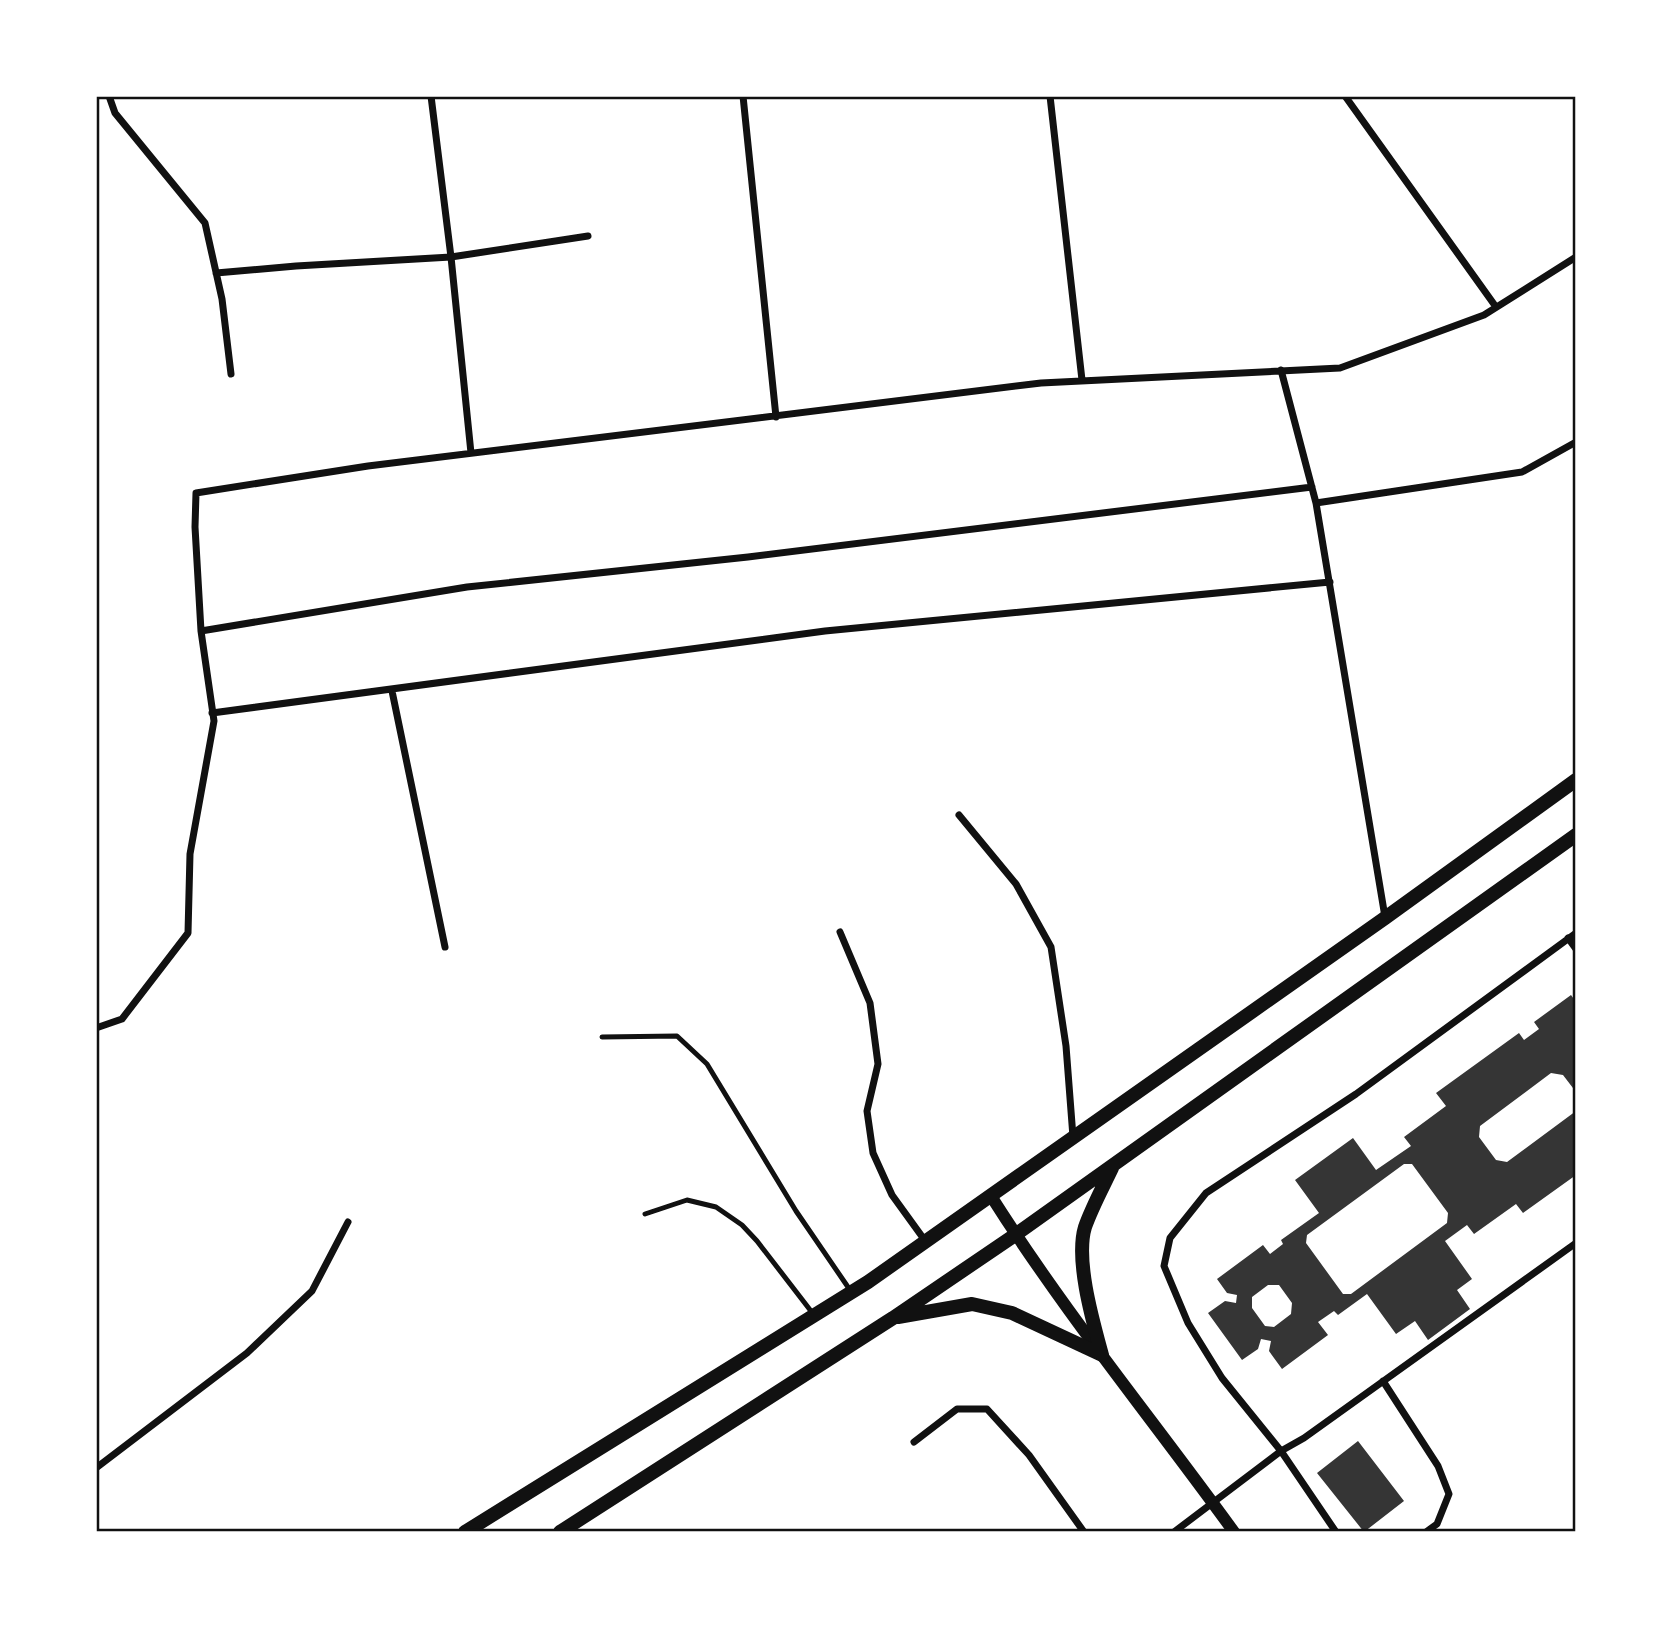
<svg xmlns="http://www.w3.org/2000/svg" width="1672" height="1628" font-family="Cabin,sans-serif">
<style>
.building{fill:#353535;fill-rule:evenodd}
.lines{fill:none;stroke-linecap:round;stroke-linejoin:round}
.service{stroke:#111;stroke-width:5}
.minor{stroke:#111;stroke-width:7}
.tertiary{stroke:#111;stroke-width:12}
.secondary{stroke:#111;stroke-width:14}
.neatline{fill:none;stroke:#111;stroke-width:2.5}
</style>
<rect width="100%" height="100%" fill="#fff"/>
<!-- building -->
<path class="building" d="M1571,995L1576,1002V1092L1563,1075L1551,1073L1480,1126L1479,1137L1496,1160L1507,1162L1576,1111V1175L1523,1213L1516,1204L1474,1234L1467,1225L1445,1241L1472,1279L1457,1290L1470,1309L1428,1340L1415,1321L1396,1334L1367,1294L1338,1315L1334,1311L1318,1322L1328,1335L1282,1369L1269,1351L1271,1341L1261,1339L1258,1349L1242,1360L1208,1313L1225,1301L1236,1303L1237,1295L1227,1293L1217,1279L1263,1245L1270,1254L1283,1244L1281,1240L1319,1213L1295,1180L1353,1138L1376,1170L1411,1146L1404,1137L1446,1106L1436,1093L1519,1033L1524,1040L1539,1029L1534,1022ZM1404,1164H1412L1448,1213L1447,1223L1351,1294H1343L1306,1243L1307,1235ZM1268,1285H1279L1292,1303L1291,1314L1274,1327L1265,1326L1252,1308V1297Z
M1358,1441L1404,1501L1364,1532L1317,1473Z"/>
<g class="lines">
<!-- service -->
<path class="service" d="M602,1037L677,1036L707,1064L796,1211L850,1290
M645,1214L687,1200L716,1207L742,1225L757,1241L814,1315"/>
<!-- minor -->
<path class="minor" d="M109,96L115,113L205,223L222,299L231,374
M431,96L451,257L471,453
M743,96L776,417
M1050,96L1082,380
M1345,96L1496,307
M216,273L296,266L451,257L588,236
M1281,370L1316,503L1385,917
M1316,503L1522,472L1576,442
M201,631L467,587L748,557L1312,487
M392,691L445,947
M212,713L825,631L1330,582
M959,815L1016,884L1051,947L1066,1046L1073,1137
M840,932L870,1003L878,1064L867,1111L873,1153L892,1195L926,1242
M1568,938L1576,949
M96,1028L122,1019L188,933L190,854L214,721L201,631L195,527L196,493L368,466L1041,383L1340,368L1484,315L1576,257
M1383,1381L1438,1466L1449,1494L1437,1524L1426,1532
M914,1442L957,1409H987L1029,1455L1084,1532
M96,1468L247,1353L312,1291L348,1222
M1174,1532L1281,1451L1304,1438L1576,1243
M1336,1532L1281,1451L1222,1378L1188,1323L1164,1266L1170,1238L1206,1193L1356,1094L1576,933"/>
<!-- tertiary -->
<path class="tertiary" d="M991,1196C1065,1313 1153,1420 1234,1532"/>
<!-- secondary -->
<path class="secondary" d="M898,1317L972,1304L1012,1313L1102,1355
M1102,1355C1093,1322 1075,1260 1085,1227C1092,1207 1103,1187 1112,1168
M465,1532L868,1282L1385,918L1576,780
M560,1532L893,1318L1015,1235L1576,835"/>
</g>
<!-- border -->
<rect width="1672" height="1628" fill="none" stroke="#ffffff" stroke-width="196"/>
<rect x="98" y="98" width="1476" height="1432" class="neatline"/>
</svg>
